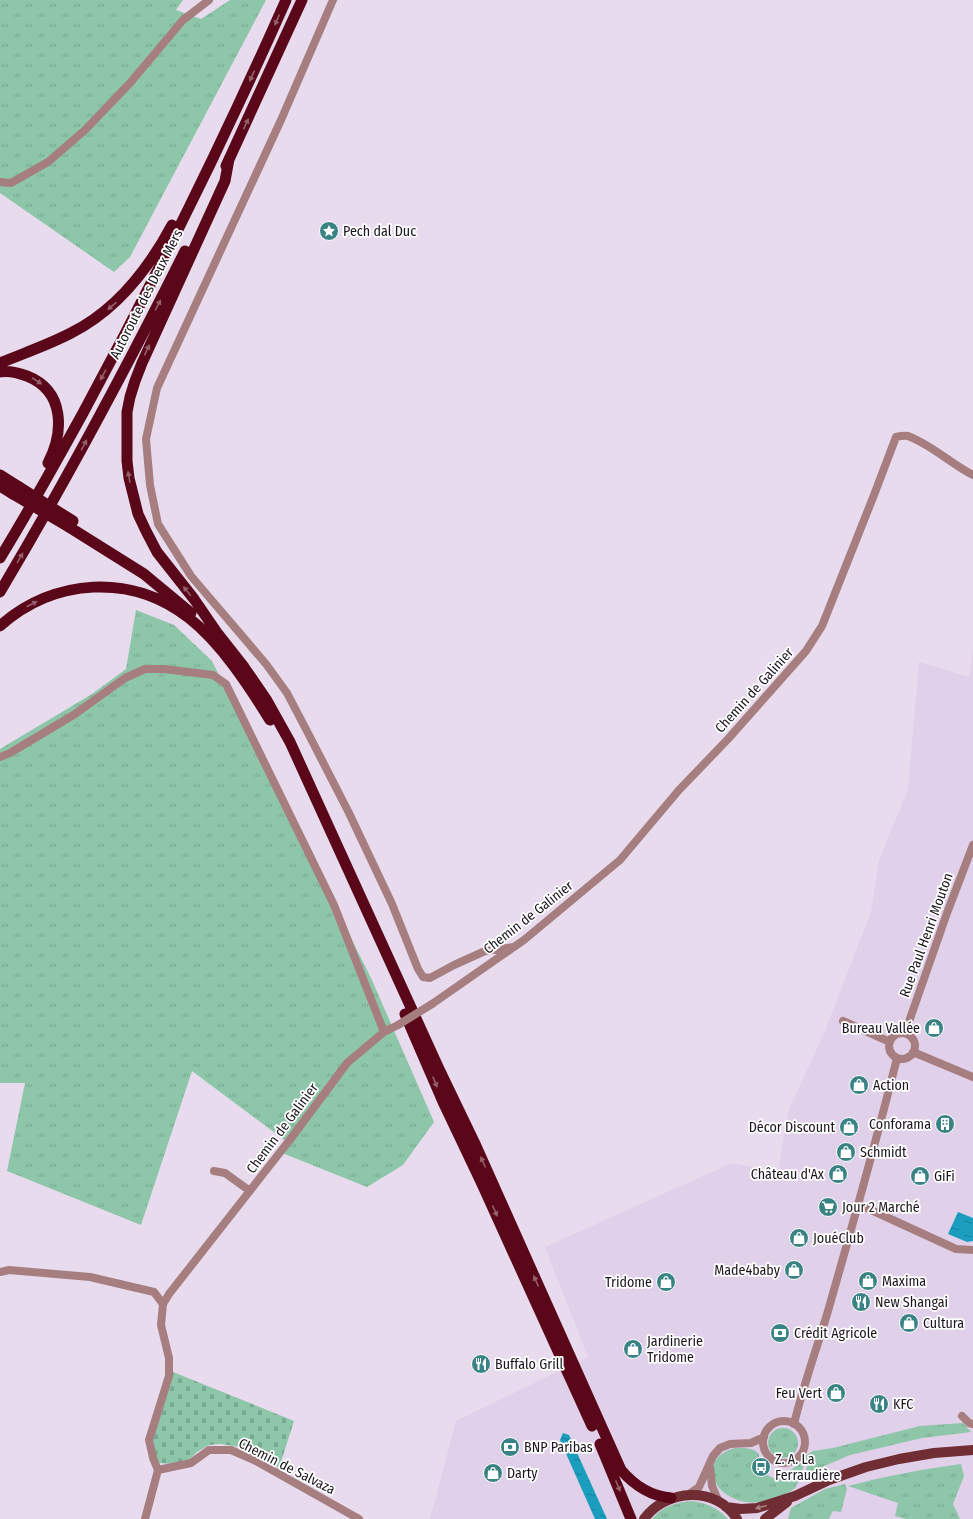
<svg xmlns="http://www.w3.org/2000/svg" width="973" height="1519" font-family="'Fira Sans Condensed',sans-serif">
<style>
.built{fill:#e0d0e9}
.grass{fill:url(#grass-tufts)}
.cemetery{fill:url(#cemetery-stones)}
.water{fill:url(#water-ripples)}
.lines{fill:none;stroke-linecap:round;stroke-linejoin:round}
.minor{stroke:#a77e80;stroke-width:8}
.major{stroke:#702d33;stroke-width:10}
.highway{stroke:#5a0719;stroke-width:11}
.minor-bridge{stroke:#a77e80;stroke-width:8}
.highway-bridge{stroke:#5a0719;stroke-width:11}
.oneway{fill:#945e6a}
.oneway2{fill:#a98185}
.labels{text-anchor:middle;stroke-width:3.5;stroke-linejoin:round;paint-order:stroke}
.poi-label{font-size:14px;fill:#1b161d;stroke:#fff;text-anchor:start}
.street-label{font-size:14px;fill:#1b161d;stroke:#fff}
</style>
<defs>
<pattern id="grass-tufts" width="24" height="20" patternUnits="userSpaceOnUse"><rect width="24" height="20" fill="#8dc6a9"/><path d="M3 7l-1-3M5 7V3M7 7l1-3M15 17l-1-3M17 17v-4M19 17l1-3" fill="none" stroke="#79a991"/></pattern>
<pattern id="cemetery-stones" width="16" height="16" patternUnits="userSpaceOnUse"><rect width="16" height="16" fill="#8dc6a9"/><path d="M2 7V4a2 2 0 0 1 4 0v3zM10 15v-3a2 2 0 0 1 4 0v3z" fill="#79a991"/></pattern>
<pattern id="water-ripples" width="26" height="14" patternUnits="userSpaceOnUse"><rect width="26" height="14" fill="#1b9ebd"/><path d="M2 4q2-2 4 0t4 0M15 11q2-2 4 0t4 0" fill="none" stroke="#178099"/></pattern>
</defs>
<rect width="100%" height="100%" fill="#e7dbed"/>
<!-- built -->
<path class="built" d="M973,650V1519H430L456,1421L588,1357L545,1247L732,1163L778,1172L788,1112L825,1031L871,912L879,860L908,790L919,662L969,677Z"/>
<!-- grass -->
<path class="grass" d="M0,0H183L176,10L201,19L230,0H266L130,257L114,272L0,193Z
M136,610L174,625L212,661L371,978L434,1122L403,1165L367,1187L282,1153L286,1141L192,1071L141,1225L7,1171L25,1083H0V749L92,694L126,669Z
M963,1423L971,1432L922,1438L850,1455L806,1474L807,1464L805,1456L813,1451L833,1448L920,1426Z
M768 1443a15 15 0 1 1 30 0a15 15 0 1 1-30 0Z
M735,1448C744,1448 752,1447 759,1454V1468L762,1472L773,1478H779L786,1476L788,1472L802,1462L804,1465C801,1472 799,1483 795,1488C790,1493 781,1496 776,1498C723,1519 687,1461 735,1448Z
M961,1464L964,1476L953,1504L960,1519H906L895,1516L898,1503L848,1486C886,1476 923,1469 961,1464Z
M845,1484L847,1489L841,1512L833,1511L831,1514L829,1519H788L791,1508L825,1489Z
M693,1501C708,1504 718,1508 728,1519H652C663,1506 677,1502 693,1501Z"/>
<!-- cemetery -->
<path class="cemetery" d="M173,1372L294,1421L279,1468L245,1448L221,1444L209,1445L197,1452L189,1460L174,1464L158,1463L152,1443L159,1415Z"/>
<!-- water -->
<path class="water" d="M958,1212L973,1218V1241L967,1242L948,1234Z
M563,1433L569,1435L607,1519H595L560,1440Z"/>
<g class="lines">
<!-- minor -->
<path class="minor" d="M333,0L281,120L157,388L146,439L150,485L158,524L191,576L266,664L287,693L309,735L349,813L392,904L418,969L423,977L430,978L454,965L485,951L514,947
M0,182L11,183L48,162L85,130L130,83L183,20L209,0
M0,757L10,753L75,714L125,678L145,669H164L213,675L226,684L334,905L384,1032
M432,1004L524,940L620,860L679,790L728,739L806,651L822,626L874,495L896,437C900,436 904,435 908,436C932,445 951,464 973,475
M843,1021L890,1042
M905,1033L947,913L973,845
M889 1046a13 13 0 1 1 26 0a13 13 0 1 1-26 0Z
M913,1052L973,1077
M214,1171L225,1173L250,1191
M858,1204L956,1249L973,1250
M0,1272L9,1270L90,1277L154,1292L163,1304
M962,1416L969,1423L973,1424
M763 1442a21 21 0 1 1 42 0a21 21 0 1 1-42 0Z
M794,1424C803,1386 817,1348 828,1311C852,1227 876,1143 897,1058
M710,1467L712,1486L719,1502
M158,1470L153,1458L149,1440L169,1376V1358L161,1325L163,1304L169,1294L292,1137L347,1063L384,1032L398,1025
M158,1470L191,1463L209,1450H231L254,1460L359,1519
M689,1494L699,1487L713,1456L720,1448L730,1444L751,1443L764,1437
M145,1519L158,1470"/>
<!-- major -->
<path class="major" d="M726,1507L741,1509L757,1508L795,1496L829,1480L866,1467L899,1459L934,1453L973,1450
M644,1519C666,1489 716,1485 737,1519
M765,1519L787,1502"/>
<!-- highway -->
<path class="highway" d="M229,159L225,181L142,363L135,381L130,397L127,412V461L129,478L138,514L146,531L157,552L194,599L218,634L244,667L266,699L290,742L439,1069L476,1146L621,1470C635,1486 650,1496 671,1498
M226,166L302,0
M0,363C24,353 48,345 71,333C117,310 148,270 172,225
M0,372C9,370 19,373 27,376C65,391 64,432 48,463
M0,475L19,487
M0,486L13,494
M69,527L144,574L191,613
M0,558C29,511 56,462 83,413C156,278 224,140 286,0
M0,592C66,481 127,367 185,251
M0,626C54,578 132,573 189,618C221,643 249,686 270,720
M405,1014L444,1104L482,1184L592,1426
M600,1444L631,1519"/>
<!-- minor-bridge -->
<path class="minor-bridge" d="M398,1025L432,1004"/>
<!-- highway-bridge -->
<path class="highway-bridge" d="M19,487L73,521
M13,494L69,527"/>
</g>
<!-- one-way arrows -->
<defs><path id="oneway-solid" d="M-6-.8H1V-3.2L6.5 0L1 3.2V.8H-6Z"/></defs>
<g class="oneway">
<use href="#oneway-solid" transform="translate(277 20) rotate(114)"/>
<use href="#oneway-solid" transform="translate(252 76) rotate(115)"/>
<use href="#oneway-solid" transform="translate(246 124) rotate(-65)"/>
<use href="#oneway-solid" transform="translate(158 305) rotate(-63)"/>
<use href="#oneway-solid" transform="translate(112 306) rotate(139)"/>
<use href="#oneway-solid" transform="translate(147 350) rotate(-65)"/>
<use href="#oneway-solid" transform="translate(103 375) rotate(119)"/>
<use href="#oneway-solid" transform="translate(37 381) rotate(33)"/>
<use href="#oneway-solid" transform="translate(84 445) rotate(-62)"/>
<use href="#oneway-solid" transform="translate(129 477) rotate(-100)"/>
<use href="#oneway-solid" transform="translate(20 558) rotate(-60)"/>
<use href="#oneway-solid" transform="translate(187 591) rotate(-129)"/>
<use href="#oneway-solid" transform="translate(32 604) rotate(-28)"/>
<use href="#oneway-solid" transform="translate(435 1082) rotate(67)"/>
<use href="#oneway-solid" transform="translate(483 1162) rotate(-114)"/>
<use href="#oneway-solid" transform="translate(495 1211) rotate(66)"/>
<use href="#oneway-solid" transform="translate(536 1281) rotate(-114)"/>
<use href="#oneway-solid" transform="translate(618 1486) rotate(67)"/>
</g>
<use class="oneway2" href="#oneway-solid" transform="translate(761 1507) rotate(165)"/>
<!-- icons -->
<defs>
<symbol id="sight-disc" viewBox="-11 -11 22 22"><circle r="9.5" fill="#3a8385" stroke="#fff"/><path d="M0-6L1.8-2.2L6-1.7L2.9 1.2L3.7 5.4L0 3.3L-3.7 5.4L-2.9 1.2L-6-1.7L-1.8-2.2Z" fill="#fff"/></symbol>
<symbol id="shop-disc" viewBox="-11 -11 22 22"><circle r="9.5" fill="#3a8385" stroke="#fff"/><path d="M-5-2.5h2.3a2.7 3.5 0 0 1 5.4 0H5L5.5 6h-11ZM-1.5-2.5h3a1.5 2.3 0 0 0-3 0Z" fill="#fff"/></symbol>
<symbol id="building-disc" viewBox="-11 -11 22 22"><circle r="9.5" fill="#3a8385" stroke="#fff"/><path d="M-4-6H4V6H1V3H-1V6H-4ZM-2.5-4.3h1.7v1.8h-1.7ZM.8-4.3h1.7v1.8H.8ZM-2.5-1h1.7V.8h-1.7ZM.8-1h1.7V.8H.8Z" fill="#fff"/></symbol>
<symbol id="supermarket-disc" viewBox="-11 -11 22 22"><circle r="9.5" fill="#3a8385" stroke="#fff"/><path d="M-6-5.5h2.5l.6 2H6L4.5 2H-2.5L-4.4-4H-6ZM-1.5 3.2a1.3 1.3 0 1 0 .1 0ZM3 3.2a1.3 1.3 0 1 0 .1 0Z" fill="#fff"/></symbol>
<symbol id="restaurant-disc" viewBox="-11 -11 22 22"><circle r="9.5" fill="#3a8385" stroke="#fff"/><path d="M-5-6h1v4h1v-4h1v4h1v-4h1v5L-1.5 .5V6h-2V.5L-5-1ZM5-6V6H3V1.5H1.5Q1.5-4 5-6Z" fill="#fff"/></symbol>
<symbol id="bank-disc" viewBox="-11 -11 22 22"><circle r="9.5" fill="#3a8385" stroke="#fff"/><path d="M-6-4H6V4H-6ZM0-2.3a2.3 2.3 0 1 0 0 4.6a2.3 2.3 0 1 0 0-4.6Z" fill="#fff"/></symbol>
<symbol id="bus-disc" viewBox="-11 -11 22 22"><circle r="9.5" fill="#3a8385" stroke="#fff"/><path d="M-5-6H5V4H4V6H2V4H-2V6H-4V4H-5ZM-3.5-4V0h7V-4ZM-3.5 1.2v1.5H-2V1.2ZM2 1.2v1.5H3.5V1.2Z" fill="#fff"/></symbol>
</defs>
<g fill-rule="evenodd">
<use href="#sight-disc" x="318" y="220" width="22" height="22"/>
<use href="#shop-disc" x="923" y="1017" width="22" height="22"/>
<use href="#shop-disc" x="848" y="1074" width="22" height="22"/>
<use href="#building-disc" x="934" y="1113" width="22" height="22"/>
<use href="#shop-disc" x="838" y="1116" width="22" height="22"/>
<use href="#shop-disc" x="835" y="1141" width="22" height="22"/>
<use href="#shop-disc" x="827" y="1163" width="22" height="22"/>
<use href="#shop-disc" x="909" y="1165" width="22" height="22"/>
<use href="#supermarket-disc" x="817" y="1196" width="22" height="22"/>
<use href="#shop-disc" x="788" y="1227" width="22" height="22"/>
<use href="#shop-disc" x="783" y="1259" width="22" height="22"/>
<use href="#shop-disc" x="857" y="1270" width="22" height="22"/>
<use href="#shop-disc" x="655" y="1271" width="22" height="22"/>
<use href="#restaurant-disc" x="850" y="1291" width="22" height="22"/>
<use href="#shop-disc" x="898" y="1312" width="22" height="22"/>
<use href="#bank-disc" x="769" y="1322" width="22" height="22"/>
<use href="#shop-disc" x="622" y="1338" width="22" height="22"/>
<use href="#restaurant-disc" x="470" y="1353" width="22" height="22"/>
<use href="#shop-disc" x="825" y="1382" width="22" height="22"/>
<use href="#restaurant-disc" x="868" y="1393" width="22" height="22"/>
<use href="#bank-disc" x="499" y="1436" width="22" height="22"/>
<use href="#bus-disc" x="750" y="1456" width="22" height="22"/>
<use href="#shop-disc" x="482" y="1462" width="22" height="22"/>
</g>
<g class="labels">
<!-- poi labels -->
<g class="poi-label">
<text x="343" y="236">Pech dal Duc</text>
<text x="920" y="1033" text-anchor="end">Bureau Vallée</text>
<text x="873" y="1090">Action</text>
<text x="931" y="1129" text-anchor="end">Conforama</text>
<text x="835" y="1132" text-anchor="end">Décor Discount</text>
<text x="860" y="1157">Schmidt</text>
<text x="824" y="1179" text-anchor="end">Château d'Ax</text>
<text x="934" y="1181">GiFi</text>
<text x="842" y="1212">Jour 2 Marché</text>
<text x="813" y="1243">JouéClub</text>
<text x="780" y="1275" text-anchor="end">Made4baby</text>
<text x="882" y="1286">Maxima</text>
<text x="652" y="1287" text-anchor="end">Tridome</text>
<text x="875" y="1307">New Shangai</text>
<text x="923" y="1328">Cultura</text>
<text x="794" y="1338">Crédit Agricole</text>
<text x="647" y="1346">Jardinerie<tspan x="647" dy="16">Tridome</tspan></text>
<text x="495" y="1369">Buffalo Grill</text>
<text x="822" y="1398" text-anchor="end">Feu Vert</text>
<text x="893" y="1409">KFC</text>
<text x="524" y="1452">BNP Paribas</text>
<text x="775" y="1464">Z. A. La<tspan x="775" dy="16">Ferraudière</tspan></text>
<text x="507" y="1478">Darty</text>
</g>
<!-- street labels -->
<g class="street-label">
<text transform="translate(146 294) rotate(-63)" y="5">Autoroute des Deux Mers</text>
<text transform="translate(754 690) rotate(-48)" y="5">Chemin de Galinier</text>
<text transform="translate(528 917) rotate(-38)" y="5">Chemin de Galinier</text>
<text transform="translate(926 935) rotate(-70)" y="5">Rue Paul Henri Mouton</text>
<text transform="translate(282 1128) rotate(-53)" y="5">Chemin de Galinier</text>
<text transform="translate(287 1466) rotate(27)" y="5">Chemin de Salvaza</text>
</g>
</g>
</svg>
